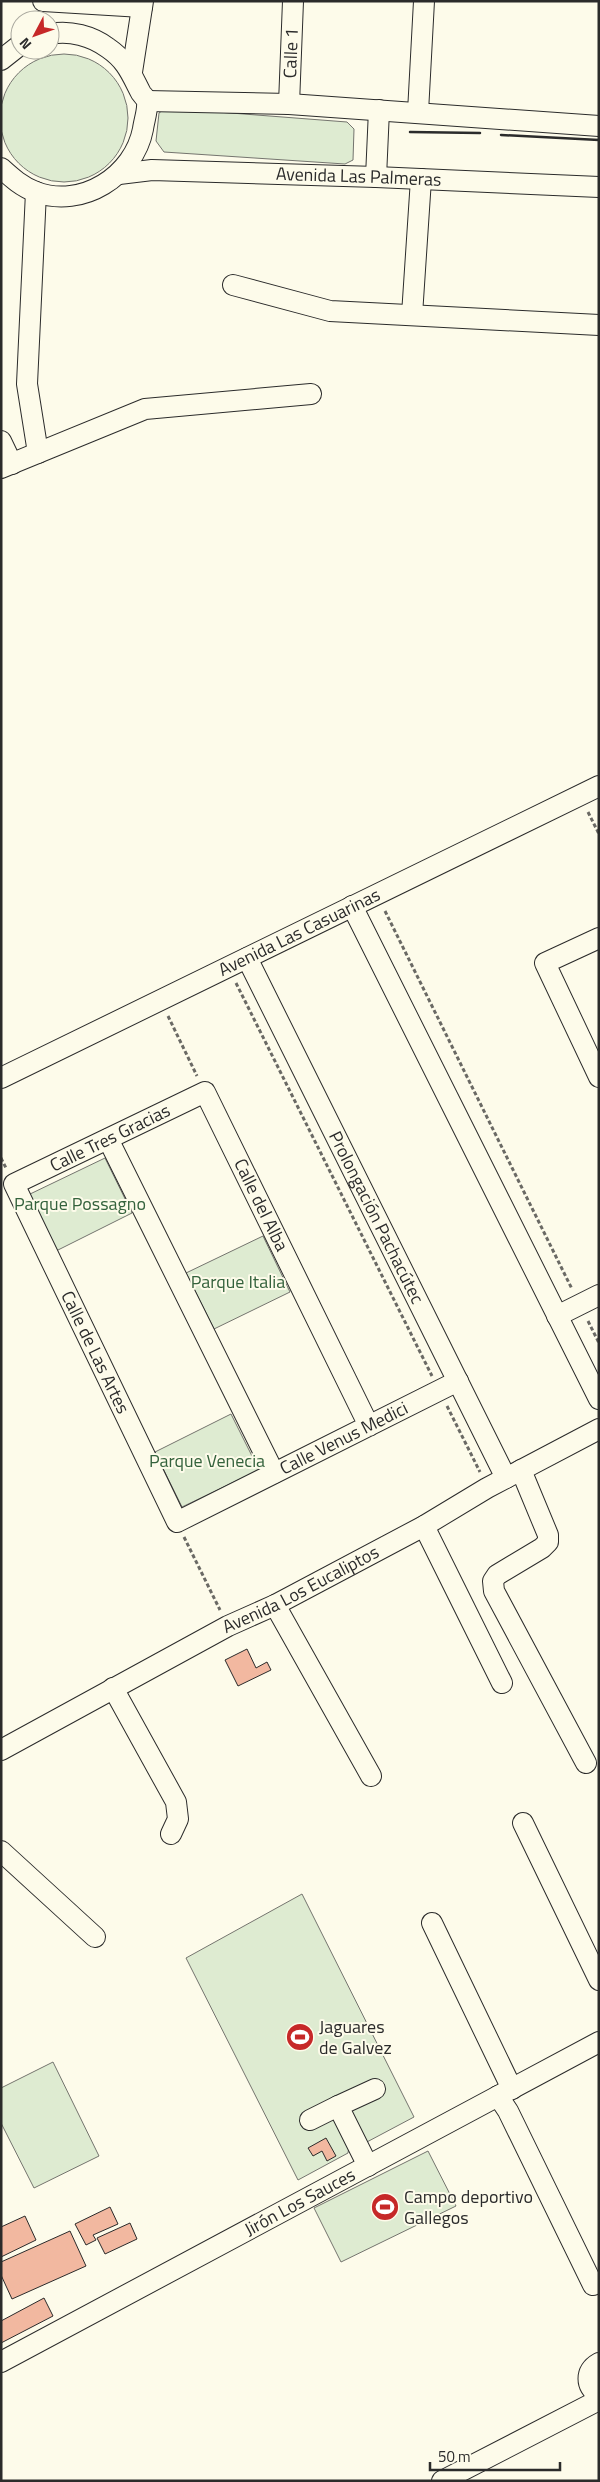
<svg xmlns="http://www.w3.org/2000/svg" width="600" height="2482" font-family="'Titillium Web',sans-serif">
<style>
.green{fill:#deebd1;stroke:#74746e}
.building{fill:#f2b8a0;stroke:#2b2b2b}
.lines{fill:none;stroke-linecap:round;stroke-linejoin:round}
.minor-casing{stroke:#2b2b2b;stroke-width:22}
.path{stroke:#6a6964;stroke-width:3;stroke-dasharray:4 2.5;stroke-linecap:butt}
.minor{stroke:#fdfbea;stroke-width:20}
.wall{stroke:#2b2b2b;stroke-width:2.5}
.labels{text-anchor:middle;stroke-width:4;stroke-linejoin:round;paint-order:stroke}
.street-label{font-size:18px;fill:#2b2b2b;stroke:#fdfbea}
.park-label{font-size:18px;fill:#34623c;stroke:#fdfbea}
.poi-label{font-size:18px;fill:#2b2b2b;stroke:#fdfbea;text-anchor:start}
</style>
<rect width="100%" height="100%" fill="#fdfbea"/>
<!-- green -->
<path class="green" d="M0 118a64 64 0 1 1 128 0a64 64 0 1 1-128 0Z
M166,108L347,122L354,129L353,160L345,164L164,152L156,141L159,113Z
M105,1158L132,1213L56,1251L28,1195Z
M263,1236L290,1292L214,1329L186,1273Z
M231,1414L259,1470L182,1507L155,1452Z
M302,1894L414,2117L365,2143L349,2146L348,2153L298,2180L186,1958Z
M53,2062L99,2156L34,2188L1,2123V2088Z
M428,2151L456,2206L341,2262L314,2208Z"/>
<!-- building -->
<path class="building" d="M247,1649L256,1668L267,1662L271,1670L238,1686L225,1660Z
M326,2138L336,2156L327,2161L322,2151L313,2156L308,2148Z
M110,2207L118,2224L93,2235L96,2240L86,2245L75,2224Z
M25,2216L36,2240L1,2257V2227Z
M130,2223L137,2239L105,2254L97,2238Z
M70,2231L86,2266L12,2299L1,2275V2262Z
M44,2298L53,2316L1,2343V2321Z"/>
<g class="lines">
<defs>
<g id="minor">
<path d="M43,1L142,7"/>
<path d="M1,60L20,45"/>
<path d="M132,72L143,1"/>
<path d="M147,101L289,104L599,126"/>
<path id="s1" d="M289,104L293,1"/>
<path d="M418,112L424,1"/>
<path d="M1,168C12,178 22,187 36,192C82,209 134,176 143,129C144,121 148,110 147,102C147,99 143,96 141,93C131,74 127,61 108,48C92,36 70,30 50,34"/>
<path id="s2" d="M119,174L152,170L376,177L599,187"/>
<path d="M376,177L379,110"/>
<path d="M36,192L27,384L38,453"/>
<path d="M233,285L330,311L599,325"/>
<path d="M412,315L421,179"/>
<path d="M1,441L12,464"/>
<path d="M1,468L145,409L311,394"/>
<path d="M352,906L599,1399"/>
<path d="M599,938L545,963L599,1077"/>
<path id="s3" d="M247,958L506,1478"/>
<path id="s4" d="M1,1078L599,786"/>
<path d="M108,1139L274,1473"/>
<path d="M557,1316L599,1295"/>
<path id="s5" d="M369,1426L205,1092L14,1184L177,1522L458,1381"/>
<path d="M521,1470L548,1535V1542L542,1548L497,1575L493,1581L494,1591L586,1763"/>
<path d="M424,1526L502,1683"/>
<path d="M275,1605L371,1776"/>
<path d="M113,1688L176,1802L178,1819L171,1834"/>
<path id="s6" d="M1,1750L228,1626L275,1605L424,1526L487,1488L599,1429"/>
<path d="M523,1823L599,1980"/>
<path d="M1,1851L95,1937"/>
<path d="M432,1923L512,2089"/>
<path d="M498,2096L508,2111L593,2285"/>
<path d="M310,2120L338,2106"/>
<path d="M368,2166L338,2106L375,2089"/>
<path id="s7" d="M1,2362L599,2042"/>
<path d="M599,2363C585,2371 585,2386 599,2395"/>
<path d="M442,2481L599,2400"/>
</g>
</defs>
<!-- minor casing -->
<use href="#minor" class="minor-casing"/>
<!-- path -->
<path class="path" d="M588,812L599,834
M385,911L572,1289
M236,983L432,1376
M168,1016L197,1076
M1,1158L6,1168
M588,1321L599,1343
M447,1406L480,1472
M184,1537L220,1610"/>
<!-- minor -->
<use href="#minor" class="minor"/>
<!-- wall -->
<path class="wall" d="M410,132L480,133
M501,135L599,140"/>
</g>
<!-- icons -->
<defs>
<symbol id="stadium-disc" viewBox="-11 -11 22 22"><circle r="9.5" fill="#c62828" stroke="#fdfbea"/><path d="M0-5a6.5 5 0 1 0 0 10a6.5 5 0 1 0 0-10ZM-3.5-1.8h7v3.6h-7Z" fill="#fff"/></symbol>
</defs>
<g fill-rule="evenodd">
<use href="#stadium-disc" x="284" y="2021" width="32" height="32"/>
<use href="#stadium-disc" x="369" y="2191" width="32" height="32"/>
</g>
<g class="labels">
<!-- street labels -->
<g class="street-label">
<text dy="6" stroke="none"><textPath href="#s1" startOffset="51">Calle 1</textPath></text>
<text dy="6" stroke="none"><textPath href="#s2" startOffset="240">Avenida Las Palmeras</textPath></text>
<text dy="6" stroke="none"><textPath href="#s4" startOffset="332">Avenida Las Casuarinas</textPath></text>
<text transform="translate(110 1138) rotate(-26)" y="6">Calle Tres Gracias</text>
<text transform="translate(261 1205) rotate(64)" y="6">Calle del Alba</text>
<text dy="6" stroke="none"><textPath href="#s3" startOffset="290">Prolongación Pachacútec</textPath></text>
<text dy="6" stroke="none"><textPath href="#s5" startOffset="771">Calle de Las Artes</textPath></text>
<text dy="6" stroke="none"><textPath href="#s5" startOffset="1146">Calle Venus Medici</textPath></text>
<text dy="6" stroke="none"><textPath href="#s6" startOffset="340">Avenida Los Eucaliptos</textPath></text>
<text dy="6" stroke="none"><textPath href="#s7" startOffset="339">Jirón Los Sauces</textPath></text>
</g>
<!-- park labels -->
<g class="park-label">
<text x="80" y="1210">Parque Possagno</text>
<text x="238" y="1288">Parque Italia</text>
<text x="207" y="1467">Parque Venecia</text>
</g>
<!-- poi labels -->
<g class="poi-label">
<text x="319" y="2033">Jaguares<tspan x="319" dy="21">de Galvez</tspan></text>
<text x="404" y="2203">Campo deportivo<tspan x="404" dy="21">Gallegos</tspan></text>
</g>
</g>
<!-- border -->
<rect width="600" height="2482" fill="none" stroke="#2b2b2b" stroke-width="5"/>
<!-- north arrow -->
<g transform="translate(35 35) rotate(229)"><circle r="24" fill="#fdfbea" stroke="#a9a89e"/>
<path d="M0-4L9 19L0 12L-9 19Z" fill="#c62828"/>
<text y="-8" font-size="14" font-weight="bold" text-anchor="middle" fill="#2b2b2b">N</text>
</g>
<!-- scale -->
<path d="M430 2462v8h130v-8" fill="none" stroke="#2b2b2b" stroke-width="2.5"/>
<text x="438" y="2462" font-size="15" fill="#2b2b2b" stroke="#fdfbea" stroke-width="4" paint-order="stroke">50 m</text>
</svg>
